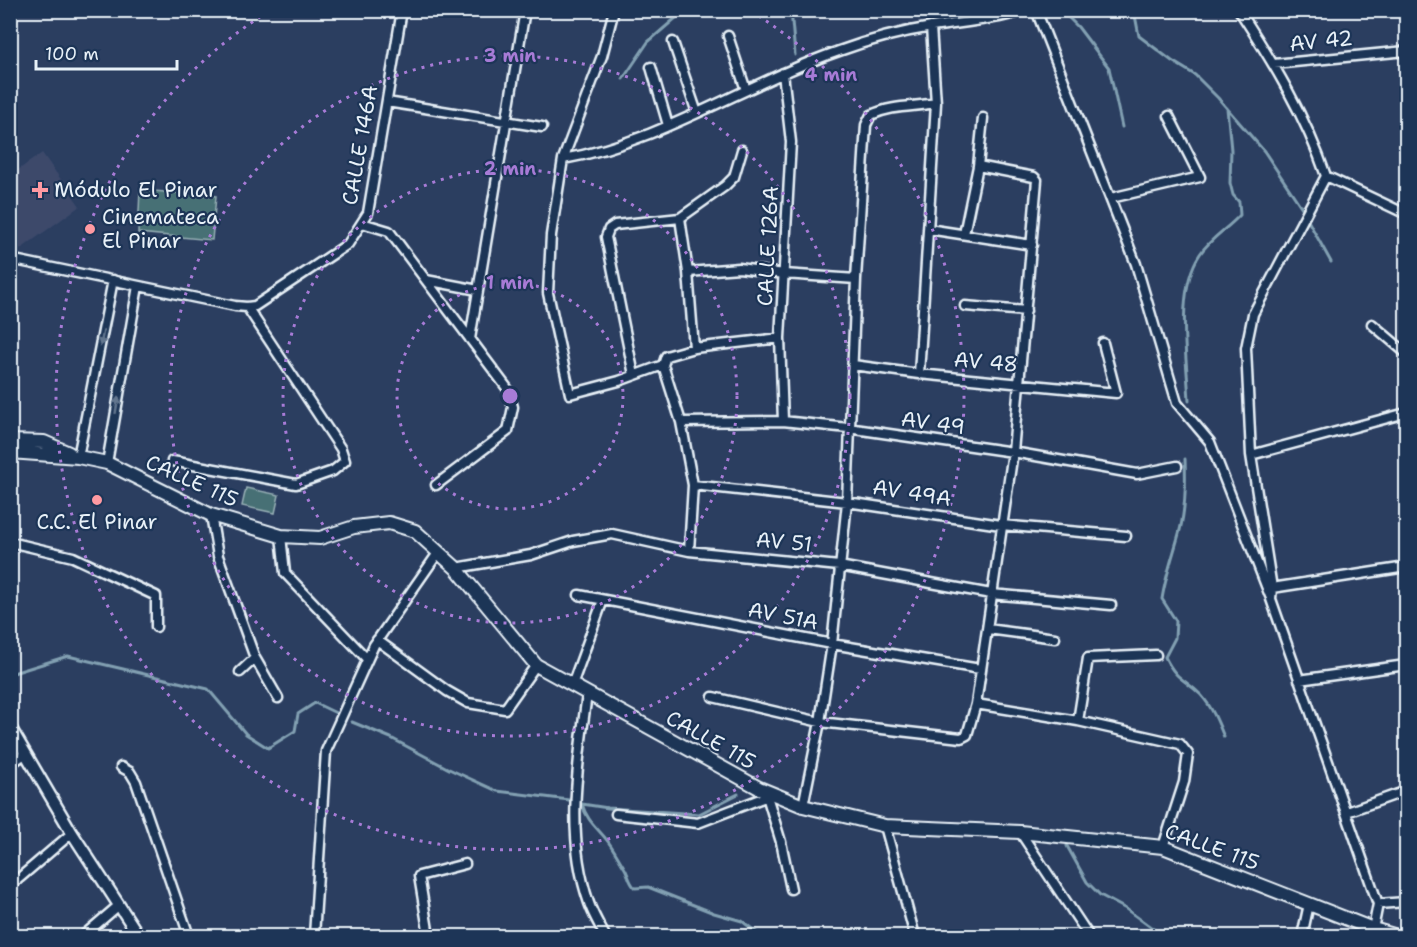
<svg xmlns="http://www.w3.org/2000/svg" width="1417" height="947" font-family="'Shantell Sans',sans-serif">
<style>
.built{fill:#3c496b}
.green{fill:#477075;stroke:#98b0b6;stroke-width:1.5}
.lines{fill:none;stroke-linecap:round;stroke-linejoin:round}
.stream{stroke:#82a0b2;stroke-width:3}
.minor-casing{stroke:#e8f1f8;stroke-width:13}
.tertiary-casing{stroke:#e8f1f8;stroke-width:15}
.secondary-casing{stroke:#e8f1f8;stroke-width:16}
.minor{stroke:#1d3557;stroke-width:8}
.tertiary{stroke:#1d3557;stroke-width:10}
.secondary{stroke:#1d3557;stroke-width:12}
.oneway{fill:#64778f}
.ring{fill:none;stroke:#a77bd6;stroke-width:3;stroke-dasharray:3 6}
.poi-dot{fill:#ff9aa2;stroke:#1d3557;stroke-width:2}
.labels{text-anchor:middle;stroke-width:4.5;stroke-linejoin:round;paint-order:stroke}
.street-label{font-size:21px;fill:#e8f1f8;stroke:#1d3557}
.poi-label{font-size:21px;fill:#e8f1f8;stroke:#1d3557;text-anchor:start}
.centre{fill:#a77bd6;stroke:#1d3557;stroke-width:3}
.ring-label{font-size:18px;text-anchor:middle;font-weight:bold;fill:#a77bd6;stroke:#1d3557;stroke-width:4.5;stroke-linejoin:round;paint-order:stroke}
</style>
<rect width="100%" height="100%" fill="#2b3e60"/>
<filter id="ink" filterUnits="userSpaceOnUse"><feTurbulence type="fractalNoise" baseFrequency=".0167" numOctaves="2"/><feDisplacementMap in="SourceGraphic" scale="12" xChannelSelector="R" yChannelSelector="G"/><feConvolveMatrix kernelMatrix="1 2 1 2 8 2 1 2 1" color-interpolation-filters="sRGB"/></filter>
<g filter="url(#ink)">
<!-- built -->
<path class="built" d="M42,153L80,206L14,254L11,253V175Z"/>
<!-- green -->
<path class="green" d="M140,190L216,196L212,240L138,233Z
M246,488L279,495L275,513L242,506Z"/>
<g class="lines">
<!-- stream -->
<path class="stream" d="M791,10L795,55
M1061,10L1078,27L1109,68L1122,127
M1134,10L1139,36L1172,61L1195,75L1218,98L1264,151L1302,208
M623,79L648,42L685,10
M1306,217L1331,262
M1189,401C1187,358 1175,291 1200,254C1211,238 1227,229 1240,215L1239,202L1233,195L1230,183L1231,150L1227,108
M1185,459C1186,483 1186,507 1180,530C1174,553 1166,574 1162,599L1176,621L1175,638L1165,657C1177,681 1184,678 1201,695C1212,707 1218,722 1224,737
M10,674L68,656L208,689L246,734L268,748L295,731L298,714L315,703L338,714
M352,722L391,738L449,769L497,791L569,800
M738,794L699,814L608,808L582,804C586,819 596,827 606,839C613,847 618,858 624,867C629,874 628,881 635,888L648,887L714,913L742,921L761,936
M1067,846L1087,882L1100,895L1126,909L1163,936"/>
<defs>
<path id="minor" d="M614,10L602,56L563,159L551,235L548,293L570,394L619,381L663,365L666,356L694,348L780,338
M1036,10L1136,264L1177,403L1210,442L1270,596
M1239,10C1273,62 1306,117 1326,176L1253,314L1246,348L1251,455L1272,588L1271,599L1378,904L1373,929
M728,36L746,90
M673,42L697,113
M1274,64L1406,51
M651,67L668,125
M387,102L542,127
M563,159C661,142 746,83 839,51C869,40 900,32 932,27C964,22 995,20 1026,10
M1326,176L1406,214
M1111,198L1200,177L1169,116
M680,218L688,272L694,348
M362,223L389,231L507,388L513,407L508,431L436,485
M928,229L1032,245
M964,234L978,166L983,118
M10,259L235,306L247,307L255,306L348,244L368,213L402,10
M688,272L739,268L784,274L856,279
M426,280L478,290
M965,306L1026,311
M1372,324L1406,353
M470,339L525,10
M10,346V354
M663,365L681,422L693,485L689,551
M853,365L919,374L1116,393L1103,343
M919,374L936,103L931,27
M634,375L606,237L609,229L615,225L680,218L725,186L734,177L742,150
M783,421L780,338L791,142L783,73
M681,422L783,421L848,428L1013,452L1137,474L1177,466
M1251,455L1406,413
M78,457L113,280
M172,461L296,484L333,471L345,461L341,449L247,307
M107,463L138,286
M693,485L847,502L1001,525L1126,536
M211,515L218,556L255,658L278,698
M281,536L285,573L367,659
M10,542L73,557L156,596V627
M456,568L531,555L573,541L612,534L689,551L839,566L991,594L1111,605
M1272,588L1406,567
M579,595L832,644L980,669
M988,629L1055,638
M377,640L447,691L468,703L505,709L536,665
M240,672L255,658
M1299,680L1406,665
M572,685L603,600
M587,694C578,763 565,835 589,903C593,915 600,926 605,936
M713,697L820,722L961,738L967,735L976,704L1013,452L1037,180L1034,177L978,166
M976,704L1078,721L1180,744L1188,754L1184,782L1163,847
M1078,721L1088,658L1156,655
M10,764L25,754
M121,767L130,772L136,782L189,936
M767,796L781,842L791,889
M803,806L820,722L832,644L847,502L856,279L866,125L871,115C892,105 914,107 936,103
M1347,812L1406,791
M616,814L698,823L773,794
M885,826L915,936
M1020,832L1089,936
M10,886L72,833
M1378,904L1406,902
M83,936L118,906
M314,936L326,751L374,645L438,553
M429,936L419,876L465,864
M1302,936L1309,904"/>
<path id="tertiary" d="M10,727L72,833L139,936"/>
<path id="secondary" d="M10,441L44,442L69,453
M10,452L78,457L107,463L211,515L281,536L320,538L354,527L389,523L415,531L456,568L536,665L759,788L803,806L885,826L1020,832L1163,847L1373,929L1397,936"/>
</defs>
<!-- minor casing -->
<use href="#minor" class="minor-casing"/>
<!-- tertiary casing -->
<use href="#tertiary" class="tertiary-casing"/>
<!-- secondary casing -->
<use href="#secondary" class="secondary-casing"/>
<!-- minor -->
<use href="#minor" class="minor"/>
<!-- tertiary -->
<use href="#tertiary" class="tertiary"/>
<!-- secondary -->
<use href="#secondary" class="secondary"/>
</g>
<!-- one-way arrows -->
<defs><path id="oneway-solid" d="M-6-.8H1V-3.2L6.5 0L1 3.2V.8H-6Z" transform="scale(1.5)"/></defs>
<g class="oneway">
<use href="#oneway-solid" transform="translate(102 338) rotate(101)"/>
<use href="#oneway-solid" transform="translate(117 405) rotate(-80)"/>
</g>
</g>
<!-- distance rings -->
<g class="ring">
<circle cx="510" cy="396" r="113"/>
<circle cx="510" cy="396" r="227"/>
<circle cx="510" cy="396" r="340"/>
<path d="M751 11A454 454 0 1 1 269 11"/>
</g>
<!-- markers -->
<g class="poi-dot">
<path d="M37 181h6v6h6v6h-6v6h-6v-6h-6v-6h6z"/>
<circle cx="90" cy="229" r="6"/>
<circle cx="97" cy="500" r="6"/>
</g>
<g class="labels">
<!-- street labels -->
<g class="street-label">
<text transform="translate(1321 41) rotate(-6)" y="7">AV 42</text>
<text transform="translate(360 145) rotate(-80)" y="7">CALLE 146A</text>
<text transform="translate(768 246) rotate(-87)" y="7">CALLE 126A</text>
<text transform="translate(986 362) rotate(5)" y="7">AV 48</text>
<text transform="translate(933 423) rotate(8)" y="7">AV 49</text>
<text transform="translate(192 481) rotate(24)" y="7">CALLE 115</text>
<text transform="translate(912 493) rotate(9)" y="7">AV 49A</text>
<text transform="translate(784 542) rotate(5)" y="7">AV 51</text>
<text transform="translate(783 616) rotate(11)" y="7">AV 51A</text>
<text transform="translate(711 740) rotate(29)" y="7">CALLE 115</text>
<text transform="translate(1212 847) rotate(20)" y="7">CALLE 115</text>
</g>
<!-- poi labels -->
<g class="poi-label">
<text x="54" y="197">Módulo El Pinar</text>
<text x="102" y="224">Cinemateca<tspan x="102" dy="24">El Pinar</tspan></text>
<text x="97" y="529" text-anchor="middle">C.C. El Pinar</text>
</g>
</g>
<circle cx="510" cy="396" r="9" class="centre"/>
<g class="ring-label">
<text x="510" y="62">3 min</text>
<text x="831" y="81">4 min</text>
<text x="510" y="175">2 min</text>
<text x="510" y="289">1 min</text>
</g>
<!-- margin -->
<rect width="1417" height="947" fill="none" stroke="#1d3557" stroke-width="36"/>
<rect x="18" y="18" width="1381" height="911" fill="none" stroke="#e8f1f8" stroke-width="2" filter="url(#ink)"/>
<!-- scale -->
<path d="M36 60v9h141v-9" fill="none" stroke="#e8f1f8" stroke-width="3"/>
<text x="45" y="60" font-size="18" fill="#e8f1f8" stroke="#1d3557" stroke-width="4.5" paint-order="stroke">100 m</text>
</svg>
